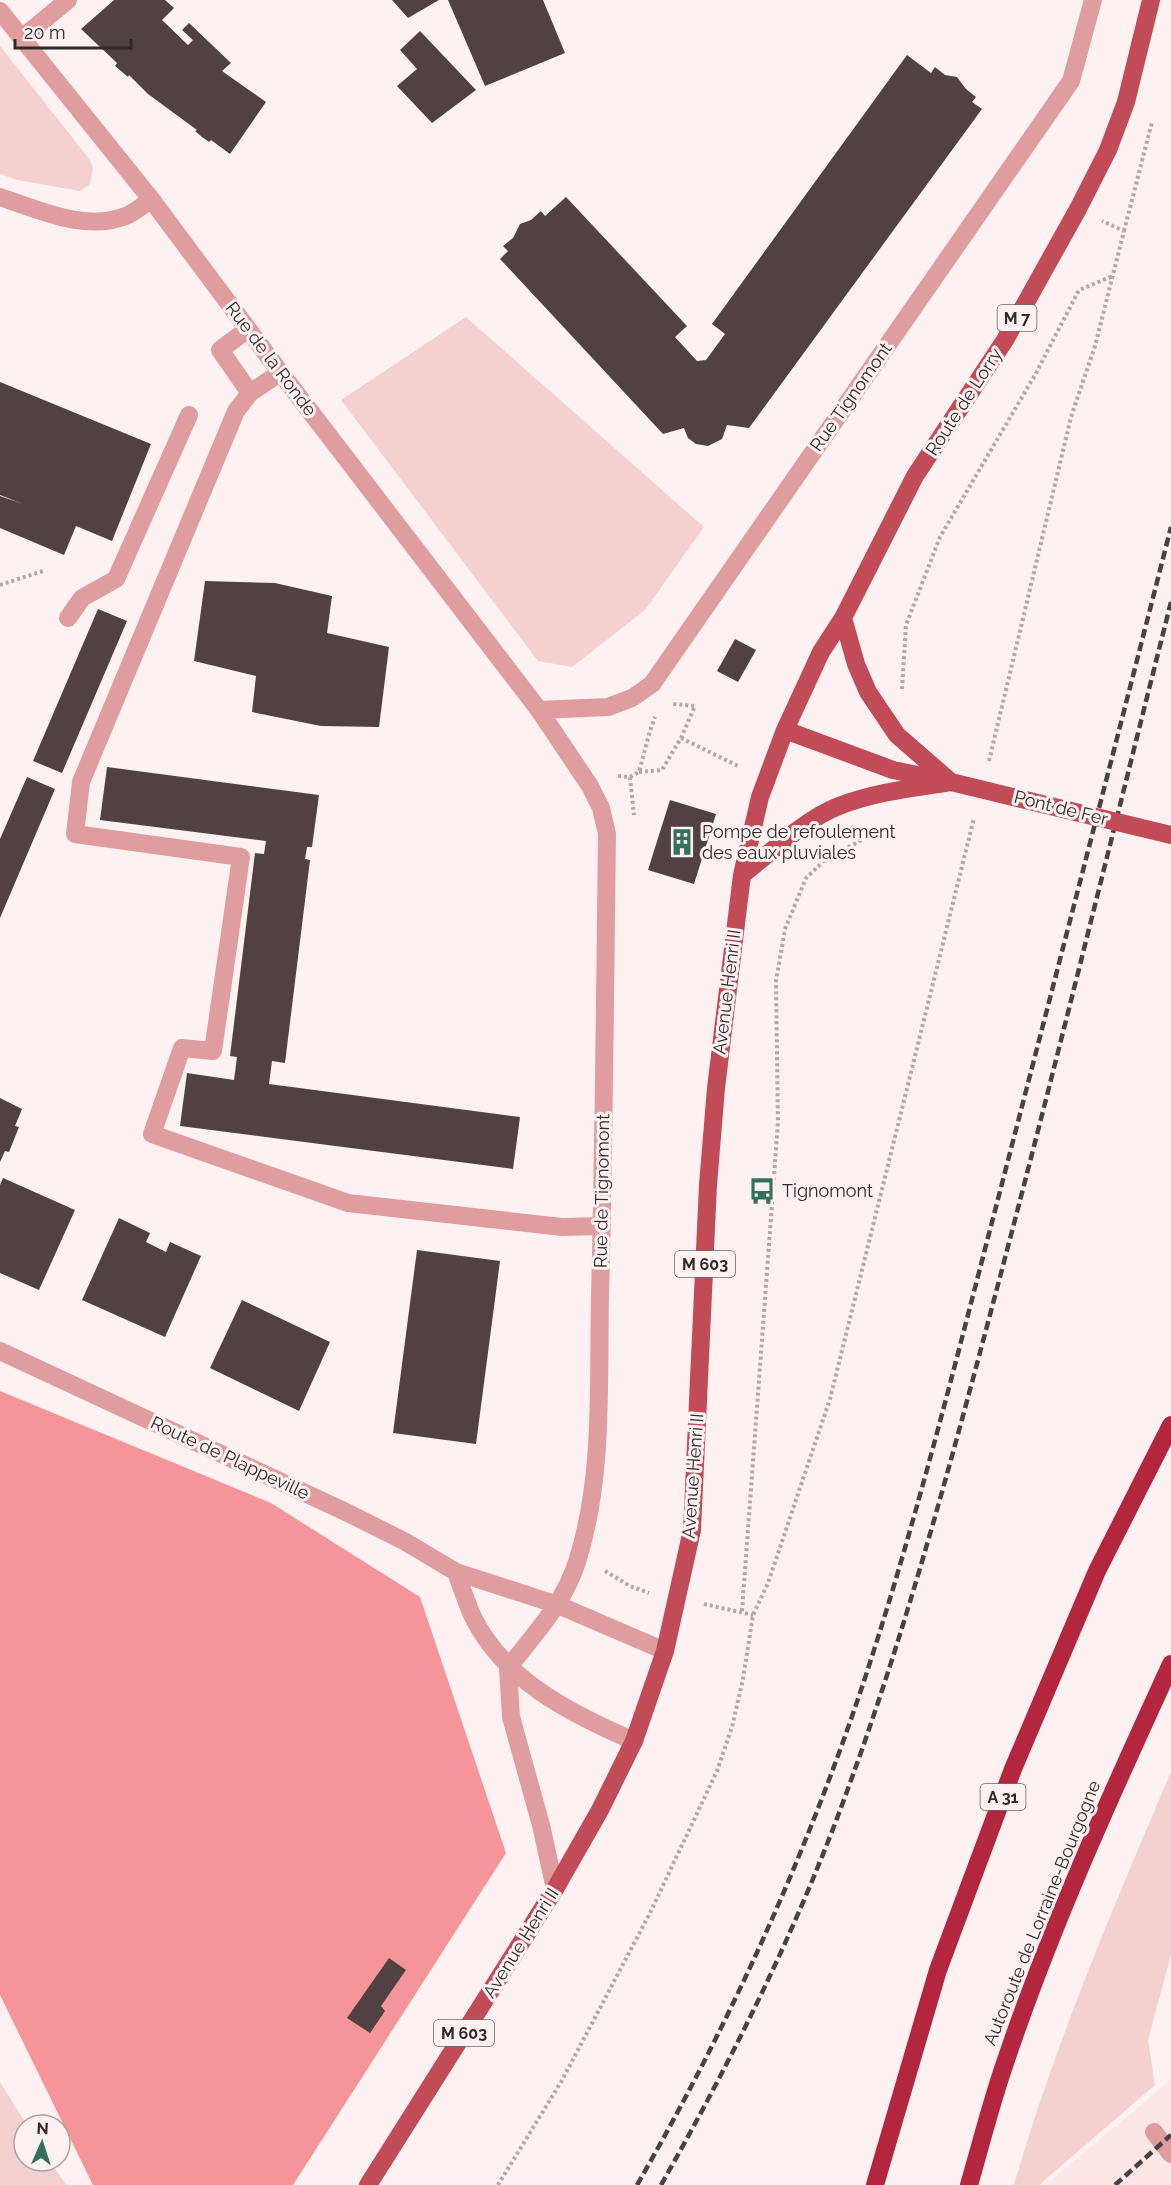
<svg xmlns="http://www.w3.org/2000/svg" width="1171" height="2185" font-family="Raleway,sans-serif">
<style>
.built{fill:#fde6e6}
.green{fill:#f4d0d0}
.forest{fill:#f59499}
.building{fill:#514142}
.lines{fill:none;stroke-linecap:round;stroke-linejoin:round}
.path{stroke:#b2a8a8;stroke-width:4;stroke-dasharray:3 3;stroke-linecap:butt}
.minor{stroke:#df9d9f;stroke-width:18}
.major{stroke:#c14c58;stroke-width:18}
.highway{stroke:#b4253e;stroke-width:18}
.rail{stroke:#4a4242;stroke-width:4.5;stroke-dasharray:9 4.5;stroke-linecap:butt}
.major-bridge{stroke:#c14c58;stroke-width:18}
.labels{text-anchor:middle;stroke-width:6;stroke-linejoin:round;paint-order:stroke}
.shield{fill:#fdf1f1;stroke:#6e6565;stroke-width:1.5}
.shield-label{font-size:16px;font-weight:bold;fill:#302929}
.street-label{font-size:18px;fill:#302929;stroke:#fdf1f1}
.poi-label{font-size:18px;fill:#302929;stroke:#fdf1f1;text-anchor:start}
</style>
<rect width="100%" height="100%" fill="#fdf1f1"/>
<!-- built -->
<path class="built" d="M1171,2080V2185H1045Z"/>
<!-- green -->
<path class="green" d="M0,46L90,160L93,168L90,184L80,191L17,180L0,174Z
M466,317L704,527L645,610L572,667L538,661L341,400Z
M1171,1772V1955L1148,2040L1155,2085L1039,2185H1014C1055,2043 1113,1908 1171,1772Z
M0,2082L27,2125H24V2161H50L66,2185H0Z"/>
<!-- forest -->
<path class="forest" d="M0,1391L271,1503L420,1597L506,1853L293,2185H93L0,1995Z"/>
<!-- building -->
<path class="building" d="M114,0H165L174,8L162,20L188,45L193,40L182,30L189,23L231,63L222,71L266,102L230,154L211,140L209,142L202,137L195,131L197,130L148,94L129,75L128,77L115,66L117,63L81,29Z
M392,0H439L408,18Z
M448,0H543L565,53L485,86Z
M420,31L476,90L432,123L397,86L417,69L400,50Z
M907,55L931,73L935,67L945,75L957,77L966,89L976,97L972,102L982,109L749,428L727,425L722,439L708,446L696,444L688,438L684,428L663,434L500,259L508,251L503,246L513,238L520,224L531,220L541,211L545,216L566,197L687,326L675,337L697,361L706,360L725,334L712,324Z
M0,382L151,444L112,541L76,526L64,555L0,528V496L23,504L0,495Z
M205,581L275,583L332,596L327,633L389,647L379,727L321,726L252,712L256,676L194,661Z
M98,609L127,621L62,773L33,761Z
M735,639L756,650L738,682L717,671Z
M107,767L319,795L312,847H307L305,859L310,860L285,1063L272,1061L269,1084L520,1117L513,1169L180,1126L187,1073L234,1080L237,1057L230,1056L255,853L264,854L266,841L100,820Z
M27,777L55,789L0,918V839Z
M670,800L716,814L694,884L648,870Z
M0,1098L22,1109L15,1126L19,1127L9,1152L5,1151L0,1162Z
M3,1178L75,1210L39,1290L0,1273V1185Z
M119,1218L150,1233L146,1242L166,1252L170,1242L201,1256L165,1337L82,1300Z
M417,1250L500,1261L476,1444L393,1433Z
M242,1300L330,1342L299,1411L210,1368Z
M389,1958L406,1970L381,2006L385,2011L370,2033L347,2018Z"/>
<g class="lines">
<!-- path -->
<path class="path" d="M1124,231L1152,122
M0,585L43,571
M902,689L906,625L940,537L1035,375L1079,290L1113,276
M681,738L740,767
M989,761L1071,417L1095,346L1124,231L1102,221
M639,772L662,770L681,738L695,706L673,704
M618,776L630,777L639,772L650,731L655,717
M630,777L634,815
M605,1571L630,1586L649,1593
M704,1604L753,1615
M742,1611L778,1122L776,981L785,929L806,878L827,858L860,841L854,831
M498,2185L561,2082L650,1913L717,1771L732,1727L743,1679L753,1615L768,1583L830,1399L974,818"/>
<!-- minor -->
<path class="minor" d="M0,11L151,199L277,368L539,710L590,786L601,808L607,834C605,988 604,1143 600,1297C598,1385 604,1477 577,1562C564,1603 534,1635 508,1668
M22,38L68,0
M0,197C39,210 87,233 128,215C136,211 144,205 151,199
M248,329L220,350L250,393
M281,372L250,393L236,411L81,782L75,834L241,857L213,1051L182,1048L152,1134L348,1203L562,1227L602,1226
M68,618L82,598L116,579L189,415
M539,710L608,707L632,698L652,684L1071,81L1093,0
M0,1351L348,1513L404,1541L456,1572L558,1605L665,1651
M456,1572C461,1586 466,1601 472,1615C503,1680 571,1714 634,1741
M508,1668L511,1717L541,1825L555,1889
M1154,2132L1171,2154"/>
<!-- major -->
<path class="major" d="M843,618L856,664L868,692L897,735L951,782
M785,730L893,770L941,780
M742,875C770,853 807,818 839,806C875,792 913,788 951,782
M368,2185L555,1889L600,1810L634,1741L665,1651L692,1530L708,1185L716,1088L742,875L760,797L785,730L821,652L843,618L915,476L1005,340L1078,209L1108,150L1126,102L1151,0"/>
<!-- highway -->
<path class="highway" d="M875,2185L938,1970L1013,1769L1097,1571L1171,1425
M969,2185C981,2144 991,2103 1005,2063C1051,1926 1111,1795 1171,1664"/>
<!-- rail -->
<path class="rail" d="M637,2185C729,2025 806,1856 864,1681C916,1523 956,1360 998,1199C1056,975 1114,751 1171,527
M661,2185C734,2056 800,1923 850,1783C910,1618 955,1447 1000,1277C1059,1053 1114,827 1171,602
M1115,2185L1171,2135"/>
<!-- major-bridge -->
<path class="major-bridge" d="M951,782L1171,835"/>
</g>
<!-- icons -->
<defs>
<symbol id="building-bare" viewBox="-9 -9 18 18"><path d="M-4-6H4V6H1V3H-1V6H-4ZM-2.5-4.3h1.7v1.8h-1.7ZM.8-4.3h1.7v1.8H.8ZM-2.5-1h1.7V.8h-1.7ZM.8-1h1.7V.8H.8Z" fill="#35705b" stroke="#fdf1f1" stroke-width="2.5" paint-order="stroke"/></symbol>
<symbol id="bus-bare" viewBox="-9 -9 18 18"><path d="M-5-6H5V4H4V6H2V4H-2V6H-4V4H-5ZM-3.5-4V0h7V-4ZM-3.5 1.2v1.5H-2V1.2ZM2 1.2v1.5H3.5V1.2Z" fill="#35705b" stroke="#fdf1f1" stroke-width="2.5" paint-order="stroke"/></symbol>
</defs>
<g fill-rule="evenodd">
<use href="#building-bare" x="663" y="823" width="38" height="38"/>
<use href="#bus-bare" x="743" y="1172" width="38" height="38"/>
</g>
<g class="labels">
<!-- shield labels -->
<g class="shield">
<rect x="997.5" y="305" width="39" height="26" rx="4.5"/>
<rect x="675" y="1251" width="60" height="26" rx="4.5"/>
<rect x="980.5" y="1784" width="45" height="26" rx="4.5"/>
<rect x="434" y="2020" width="60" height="26" rx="4.5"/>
</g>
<g class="shield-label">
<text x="1017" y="324">M 7</text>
<text x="705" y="1270">M 603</text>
<text x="1003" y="1803">A 31</text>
<text x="464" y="2039">M 603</text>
</g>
<!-- street labels -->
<g class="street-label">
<text transform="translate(271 359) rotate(53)" y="6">Rue de la Ronde</text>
<text transform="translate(851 397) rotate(-55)" y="6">Rue Tignomont</text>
<text transform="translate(964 402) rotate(-57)" y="6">Route de Lorry</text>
<text transform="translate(1061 808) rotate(14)" y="6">Pont de Fer</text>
<text transform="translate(727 992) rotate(-83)" y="6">Avenue Henri II</text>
<text transform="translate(602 1191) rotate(-89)" y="6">Rue de Tignomont</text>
<text transform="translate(230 1458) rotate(25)" y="6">Route de Plappeville</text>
<text transform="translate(693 1476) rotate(-86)" y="6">Avenue Henri II</text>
<text transform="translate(1042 1913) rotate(-68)" y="6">Autoroute de Lorraine-Bourgogne</text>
<text transform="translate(521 1943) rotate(-58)" y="6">Avenue Henri II</text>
</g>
<!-- poi labels -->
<g class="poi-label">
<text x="702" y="838">Pompe de refoulement<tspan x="702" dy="21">des eaux pluviales</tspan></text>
<text x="782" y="1197">Tignomont</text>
</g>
</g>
<!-- north arrow -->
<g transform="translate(42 2143) rotate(3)"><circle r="28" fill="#fdf1f1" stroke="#aba1a1" stroke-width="1.5"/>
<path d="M0-4.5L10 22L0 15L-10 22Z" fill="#35705b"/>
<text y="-9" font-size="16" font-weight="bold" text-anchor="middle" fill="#302929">N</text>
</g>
<!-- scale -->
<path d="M15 39v9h116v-9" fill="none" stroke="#302929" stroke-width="3"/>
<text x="24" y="39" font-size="18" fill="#302929" stroke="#fdf1f1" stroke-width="4.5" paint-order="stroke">20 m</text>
</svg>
